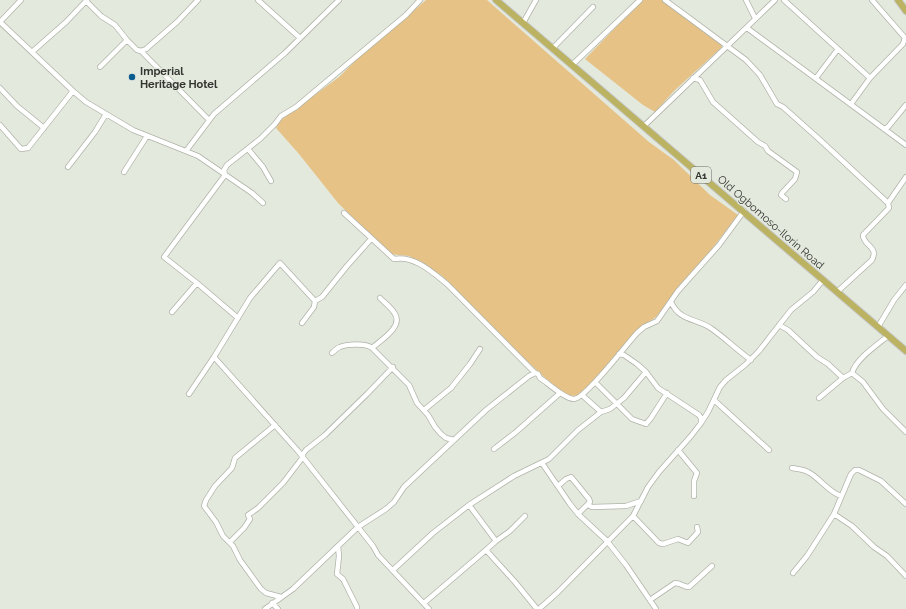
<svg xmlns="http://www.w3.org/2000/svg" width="906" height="609" font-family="Raleway,sans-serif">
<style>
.green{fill:#e6c287}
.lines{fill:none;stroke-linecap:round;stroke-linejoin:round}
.minor-casing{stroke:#afb3a8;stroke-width:6}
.highway-casing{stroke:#c6c6c5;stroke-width:8}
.minor{stroke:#fff;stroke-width:4.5}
.highway{stroke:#bbb362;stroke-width:6}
.poi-dot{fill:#0b5c8f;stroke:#e4e9de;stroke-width:1.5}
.labels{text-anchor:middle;stroke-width:3;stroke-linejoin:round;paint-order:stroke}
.shield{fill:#e4e9de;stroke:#686b64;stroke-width:1}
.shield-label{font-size:10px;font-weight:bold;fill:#333530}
.poi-label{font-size:11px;font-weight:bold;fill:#333530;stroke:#e4e9de;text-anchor:start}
.street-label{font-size:11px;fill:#333530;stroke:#e4e9de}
</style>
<rect width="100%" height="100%" fill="#e4e9de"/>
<!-- green -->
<path class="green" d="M426,0H487L649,142L674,160L710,195L738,215L701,263L656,317L637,330L595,380L579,395L572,396L563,393L543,376L489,325L441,275L409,256L390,254L338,203L299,154L276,128L281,120L339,77L355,61Z
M642,0H662L721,44L722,47L674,91L655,112L643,105L585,59Z"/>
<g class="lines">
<defs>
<path id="minor" d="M258,0L300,38
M665,0L746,60L760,75L777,104L783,107L819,139L888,203L889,208L863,235C863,246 879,246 872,260L837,292
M746,0L755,18
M784,0L870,78
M872,0L906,39
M86,1L101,16L115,25L127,40L137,50L141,51L146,49L177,22L198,0
M0,22L73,91L86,102L133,130L198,156L252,193L263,203
M0,22L21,0
M523,23L536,0
M747,28L906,145
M553,48L593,7
M141,51L209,120
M32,52L66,22L87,0
M572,65L640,0
M100,67L127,40
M693,78L700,80L713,102L758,142L765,146L768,151L797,172L795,179L782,193L781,195L786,199
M816,78L838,49
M0,88L17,106L44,128
M851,104L870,78L903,44L905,38
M0,125L21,149L28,148L73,91
M644,126L775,0
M884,129L888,127L906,105
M248,149L263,167L271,181
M186,151L214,114L285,53L339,0
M68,167L95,132L106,114
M124,172L147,136
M888,203L906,177
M344,213L394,259C414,255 432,272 447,284L535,373
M197,283L238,318
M315,301L322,297L347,266L371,239
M671,302C680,322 697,318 712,329C725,338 737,350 751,360
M172,312L197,283L164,257L225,175L224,170L227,165L260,139L275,124L281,116L296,107L406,15L420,0
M302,323L314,307L315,301L280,263L250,298L214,357L298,451L373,546L378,555L429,609
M779,325L788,330L817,357L828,364L843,378
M878,327L894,300L906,285
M372,348C381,340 403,327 395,314C392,308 385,303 380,298
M332,353C334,351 337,348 340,347C347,344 366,343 372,348L409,385L417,403L428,415L435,427L441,434L446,438L454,440
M619,354L624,355L637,364L646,372L658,388L699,415L701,418V423
M852,373L863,382L883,409L906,432
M852,373C856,359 877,345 888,336
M595,382L632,419L646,424L651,418L667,393
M189,394L214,357
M582,395L601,412
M819,398L843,378L852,373
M714,400L769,450
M424,410L451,388L470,364L480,349
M275,425L235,458L232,468L215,486L206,500L204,506L216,522L223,536L233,546L240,560L261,589L266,593L281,597
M494,449L516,432L560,393
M678,450L697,473L694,481V496
M542,463L570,504L578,514L607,541L626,565L656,609
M792,468C797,469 803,469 808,472C820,478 828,492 841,496
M558,486L566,479L571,477L589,499L590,502L578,514
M469,505L496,541L486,550L515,582L537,609
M588,505L592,507L626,506L641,501
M834,514L852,526L874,547L887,556L906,576
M633,516L659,543L663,544L678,539L688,543L698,532L697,527
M496,541L510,531L525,516
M230,542L244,528L250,519L248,515L258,508L283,483L303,457V454L306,450L325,435L367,394L393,367
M338,546L339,556L337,574L343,579L357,607V609
M393,570L433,533L469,505L514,476L549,459L578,430L601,412L610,409L624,398L646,372
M793,573L807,556L834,514L851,474L855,470H859L881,481L906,504
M650,600L675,583C681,583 683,587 689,587L712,566
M272,603L278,609
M424,603L486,550
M265,609L293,589L358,527L386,509L394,502L404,487L486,410L529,376L535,373L538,374L540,378C548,383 565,399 574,399C585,399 627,344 637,333L644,327L657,321L678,291L719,245L744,211
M539,609L557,593L633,516L648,487L659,472L691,436L701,423L708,412L720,387L726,380L745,365L759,351L791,310L813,292L823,280"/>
<path id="highway" d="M496,0L906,351
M898,0L906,11"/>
</defs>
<!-- minor casing -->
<use href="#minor" class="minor-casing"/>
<!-- highway casing -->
<use href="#highway" class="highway-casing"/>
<!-- minor -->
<use href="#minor" class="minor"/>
<!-- highway -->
<use href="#highway" class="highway"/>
</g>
<!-- markers -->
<circle class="poi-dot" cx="132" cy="77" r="4"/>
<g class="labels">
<!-- shield labels -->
<rect class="shield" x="691" y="167" width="20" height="16" rx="3"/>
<g class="shield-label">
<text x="701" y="179">A1</text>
</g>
<!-- poi labels -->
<g class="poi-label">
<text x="140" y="75">Imperial<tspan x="140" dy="13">Heritage Hotel</tspan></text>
</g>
<!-- street labels -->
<g class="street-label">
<text transform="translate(771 222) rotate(41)" y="4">Old Ogbomoso-Ilorin Road</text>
</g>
</g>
</svg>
